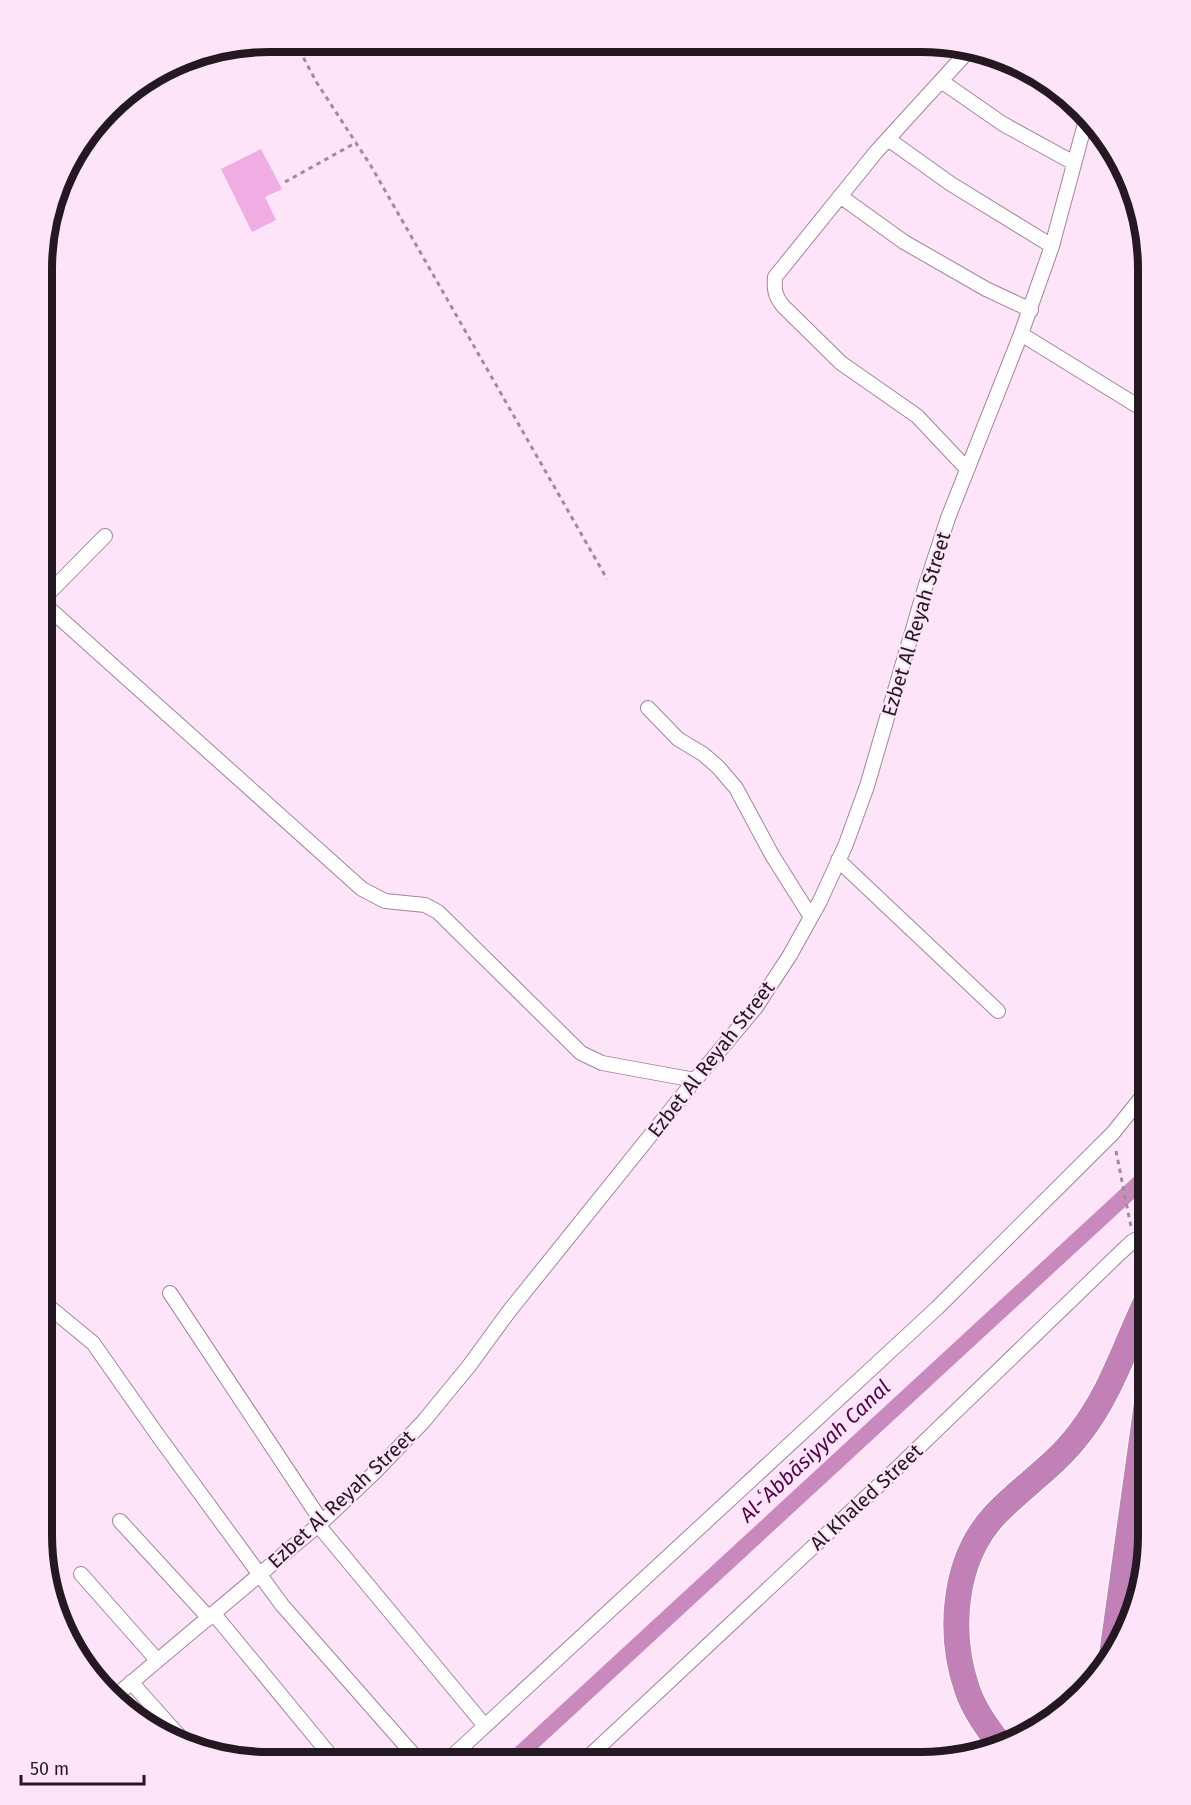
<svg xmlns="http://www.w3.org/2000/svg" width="1191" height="1805" font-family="'Fira Sans',sans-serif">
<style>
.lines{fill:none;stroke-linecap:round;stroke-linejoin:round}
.canal{stroke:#c989bd;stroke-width:16}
.building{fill:#efade3}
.street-casing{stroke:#a2859c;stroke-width:16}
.highway-casing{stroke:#fff;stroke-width:28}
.path{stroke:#a08d9c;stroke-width:3;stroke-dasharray:4.5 4.5;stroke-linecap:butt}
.street{stroke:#fff;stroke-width:14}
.highway{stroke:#c180b6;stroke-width:26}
.labels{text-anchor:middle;stroke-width:4.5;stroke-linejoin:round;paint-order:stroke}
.street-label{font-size:20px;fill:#241922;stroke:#fde4f8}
.water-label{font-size:21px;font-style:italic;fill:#510249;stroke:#fde4f8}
.rim{fill:none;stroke:#241922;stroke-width:8}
</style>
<rect width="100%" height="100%" fill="#fde4f8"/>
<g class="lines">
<!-- canal -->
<path class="canal" d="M511,1762L1149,1174"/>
</g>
<!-- building -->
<path class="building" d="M261,149L282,189L265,197L276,220L252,232L221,169Z"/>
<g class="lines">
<defs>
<path id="street" d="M941,81L1003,124L1074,163
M888,139L951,184L1052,246
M840,196L904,242L986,289L1031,310
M1021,334L1149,413
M967,469L917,416L841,363L783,306C775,296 774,290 775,277L876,152L970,49
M43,599L105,536
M43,603L362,889L385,901L425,905L438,912L581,1053L602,1063L695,1080
M648,708L678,739L703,754L718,767L736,788L772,855L811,917
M838,860L998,1011
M170,1293L322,1522
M42,1301L93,1343L159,1437L282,1605L420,1762
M120,1521L209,1618
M318,1525L485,1726
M81,1574L157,1660
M214,1614L335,1761
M131,1682L190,1748
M113,1698L322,1522L374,1473L423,1422L469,1366L510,1310L695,1080L756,1007L790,955L820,901L846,844L867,786L925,588L948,518L1021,334L1052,246L1087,116
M446,1762L937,1308L1113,1133L1149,1088
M583,1762L892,1473L1121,1252L1133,1241L1149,1234"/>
<path id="highway" d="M1112,1655L1149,1389
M1002,1747C988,1729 974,1710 967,1689C948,1633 953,1561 994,1516C1021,1487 1055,1466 1079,1434C1112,1392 1126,1343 1149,1296"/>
</defs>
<!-- street casing -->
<use href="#street" class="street-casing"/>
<!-- highway casing -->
<use href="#highway" class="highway-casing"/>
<!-- path -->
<path class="path" d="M295,42L317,83L371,166L607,579
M285,182L357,142
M1116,1151L1131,1227"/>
<!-- street -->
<use href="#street" class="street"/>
<!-- highway -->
<use href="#highway" class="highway"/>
</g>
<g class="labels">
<!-- street labels -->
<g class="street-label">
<text transform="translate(916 624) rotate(-73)" y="7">Ezbet Al Reyah Street</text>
<text transform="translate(711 1059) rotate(-52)" y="7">Ezbet Al Reyah Street</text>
<text transform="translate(866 1497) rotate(-43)" y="7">Al Khaled Street</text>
<text transform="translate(341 1499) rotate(-43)" y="7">Ezbet Al Reyah Street</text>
</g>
<!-- water labels -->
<g class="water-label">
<text transform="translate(815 1451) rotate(-43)" y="7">Al-ʿAbbāsiyyah Canal</text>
</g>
</g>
<!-- crop -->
<path d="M0 0H1191V1805H0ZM269 52H921A217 217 0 0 1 1138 269V1535A217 217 0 0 1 921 1752H269A217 217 0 0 1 52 1535V269A217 217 0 0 1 269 52Z" fill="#fde4f8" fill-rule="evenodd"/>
<path class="rim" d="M269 52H921A217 217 0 0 1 1138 269V1535A217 217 0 0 1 921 1752H269A217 217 0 0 1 52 1535V269A217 217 0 0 1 269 52Z"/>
<!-- scale -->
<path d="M21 1775v9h123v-9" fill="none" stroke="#241922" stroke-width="3"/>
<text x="30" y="1775" font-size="18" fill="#241922" stroke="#fde4f8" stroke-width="4.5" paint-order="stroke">50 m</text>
</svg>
